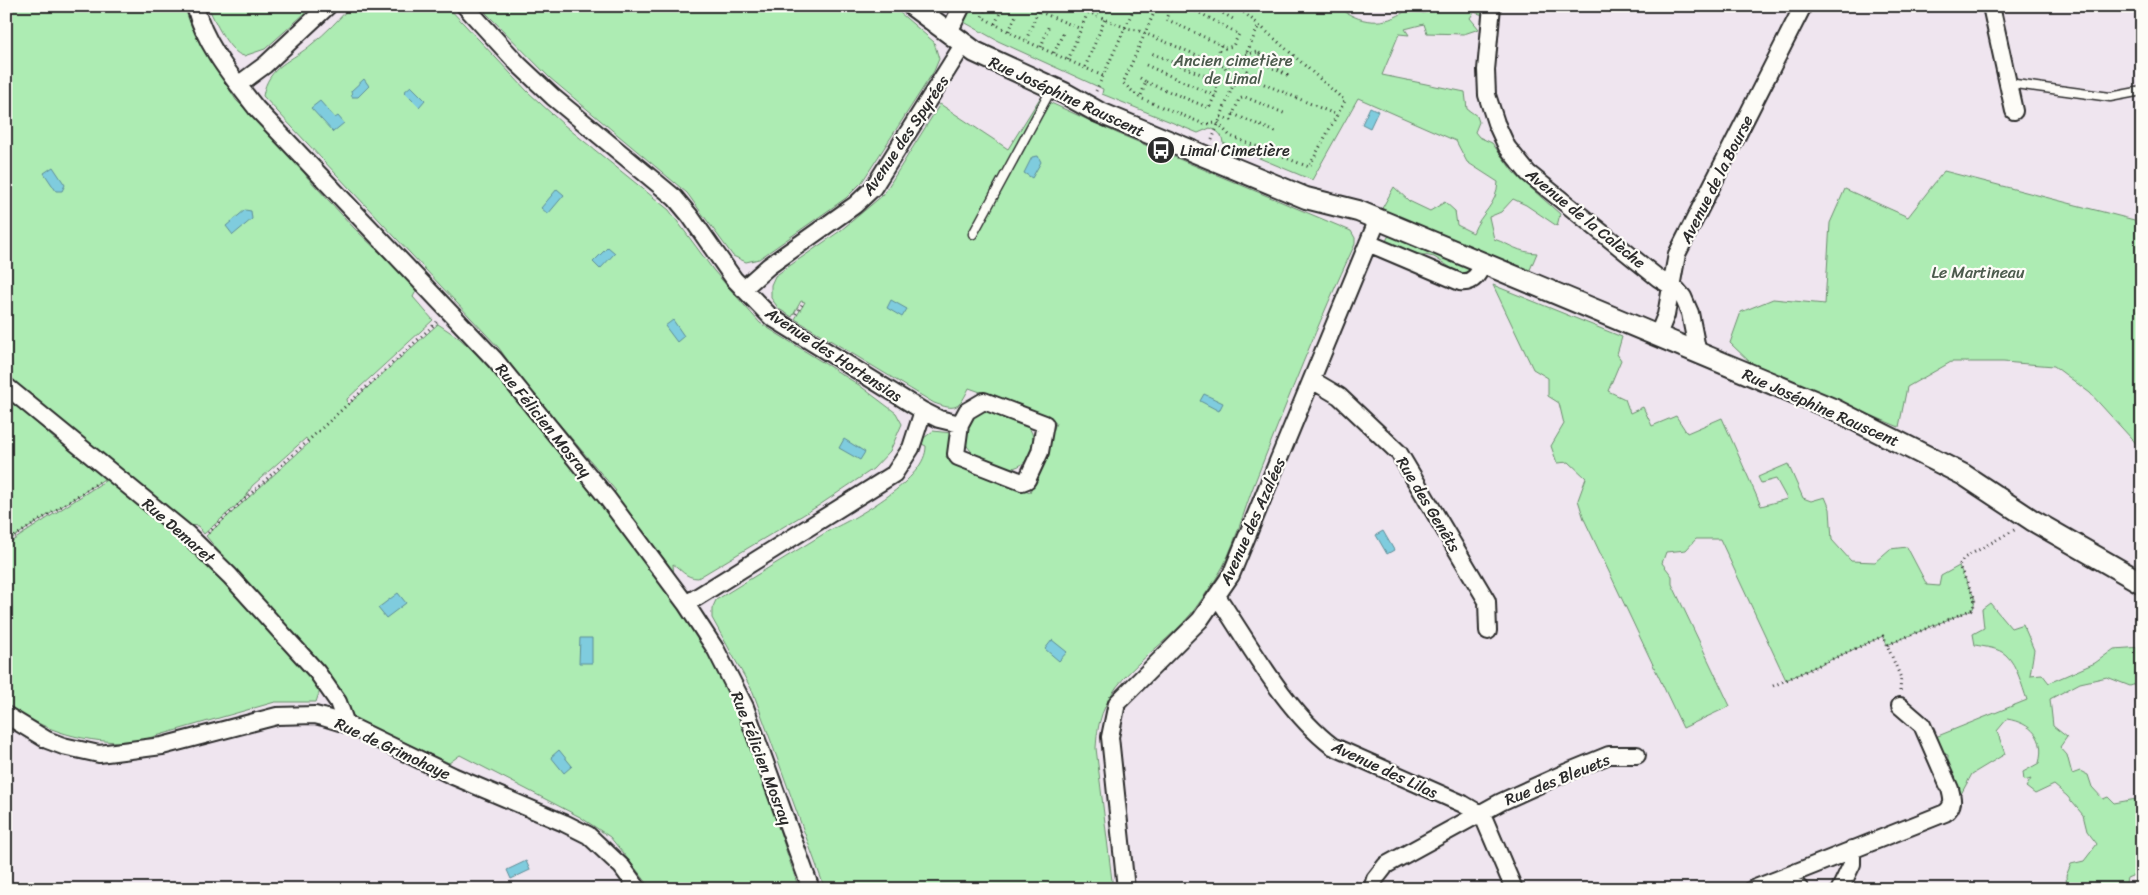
<svg xmlns="http://www.w3.org/2000/svg" width="2148" height="895" font-family="Sriracha,sans-serif">
<style>
.green{fill:#adecb3;stroke:#6c8c6f}
.water{fill:#7fccde;stroke:#5d8c96}
.lines{fill:none;stroke-linecap:round;stroke-linejoin:round}
.service-casing{stroke:#2b2b2b;stroke-width:11}
.minor-casing{stroke:#2b2b2b;stroke-width:20}
.tertiary-casing{stroke:#2b2b2b;stroke-width:24}
.path{stroke:#2b2b2b;stroke-width:3;stroke-dasharray:1 4;stroke-linecap:butt}
.service{stroke:#fdfcf7;stroke-width:8}
.minor{stroke:#fdfcf7;stroke-width:16}
.tertiary{stroke:#fdfcf7;stroke-width:20}
.labels{text-anchor:middle;stroke-width:4.5;stroke-linejoin:round;paint-order:stroke}
.park-label{font-size:16px;fill:#4c5b4d;stroke:#fdfcf7}
.street-label{font-size:16px;fill:#2b2b2b;stroke:#fdfcf7}
.poi-label{font-size:16px;fill:#2b2b2b;stroke:#fdfcf7;text-anchor:start}
</style>
<rect width="100%" height="100%" fill="#efe5ef"/>
<filter id="ink" filterUnits="userSpaceOnUse"><feTurbulence type="fractalNoise" baseFrequency=".02" numOctaves="2"/><feDisplacementMap in="SourceGraphic" scale="10" xChannelSelector="R" yChannelSelector="G"/><feConvolveMatrix kernelMatrix="1 2 1 2 8 2 1 2 1" color-interpolation-filters="sRGB"/></filter>
<g filter="url(#ink)">
<!-- green -->
<path class="green" d="M7,6H184L192,28L236,100L297,161L307,177L354,228L407,279L416,291L413,297L433,320L347,399L348,405L438,324L459,338L480,357L597,498L616,491L518,375L499,348L263,96C268,65 293,61 312,44C326,33 339,19 351,6H447L528,92L564,125L669,210L714,271L760,323L859,385L896,413L902,424L890,451L873,469L818,506L698,578C685,578 681,569 673,564L674,580L716,634L729,661L761,756L757,763L799,889H652L610,837L580,817L460,755L449,763L357,720L206,536L309,443L306,438L252,486L246,497L204,534L198,526L188,525L112,474L6,542V396L59,443L68,437L6,386V21L9,19L6,14Z
M208,6H313L265,49L244,56C229,53 214,20 208,6Z
M483,6H892L934,42L939,59L934,71L862,182L846,198L759,259L746,262L733,256L687,193L550,78L486,13Z
M972,6H1337C1359,24 1384,27 1407,10L1424,13L1436,6H1489L1486,16L1474,12L1470,18L1479,29L1464,34L1427,33L1424,24L1405,29L1409,35L1399,34L1382,75L1465,92L1467,109L1477,116L1479,122L1475,132L1479,137L1492,143L1514,173L1560,214L1557,226L1526,205L1513,199L1501,212L1489,217L1494,239C1512,245 1517,252 1537,253L1529,272L1380,212L1394,187L1409,201L1430,211L1445,202L1455,211L1457,225L1473,233C1481,212 1497,206 1498,182L1467,162L1456,141L1358,98L1312,180L1223,143C1222,134 1219,132 1210,128L1198,133L1102,94L1103,89L998,41L964,22Z
M1040,98L1119,134L1351,231L1355,238V244C1318,322 1287,402 1255,482C1244,510 1233,552 1217,577C1209,589 1200,602 1191,614C1152,660 1098,678 1096,748L1113,889H825L753,692L712,618V609L716,600L830,530C856,518 927,479 926,446L920,443V441L933,431L951,433L952,443L946,457L968,468L1030,492L1056,423L1012,403L969,388C959,409 956,411 934,403L795,319L805,302L801,301L792,317L779,309L771,298V285L775,276L840,231L883,195L940,104L1008,149Z
M1944,171L2142,222V450L2090,393L2054,366L2003,362H1951L1907,387L1899,427L1754,366L1730,343L1741,312L1773,299L1825,304L1830,223L1845,189L1908,217Z
M1393,234L1470,268V271L1462,275L1434,257L1396,249L1386,241L1389,235Z
M1493,285L1622,337L1617,354L1621,360L1608,391L1625,399L1630,413L1643,407L1652,426L1676,416L1687,433L1722,418L1761,506L1787,499L1776,479L1761,483L1758,477L1788,464L1803,498L1811,501L1825,497L1830,509L1832,540L1851,561L1875,562L1890,549L1907,547L1927,585L1939,586L1941,576L1959,566L1975,599L1973,609L1887,645L1883,636L1786,680L1720,539H1696L1686,550L1666,552L1662,563L1672,576V584L1730,706L1683,728L1584,519L1578,500L1586,478L1569,462L1557,463L1551,446L1564,424L1559,403L1548,396V378L1533,369Z
M989,410C1000,414 1016,417 1025,424C1042,437 1031,467 1011,468C1006,468 1001,466 996,464C987,461 978,459 972,452C955,436 969,414 989,410Z
M108,479L217,570L289,650L320,690L316,702H275L135,742C85,743 47,733 6,704V545Z
M1990,603L2011,628L2023,624L2034,650L2030,675L2042,674L2049,683L2095,663L2114,649L2142,647V682L2130,686L2107,677L2080,683L2050,699L2053,726L2067,737L2060,747L2067,755L2072,774L2080,771L2088,775L2092,787L2103,799L2108,797L2114,803L2142,798V842L2135,851L2139,873L2127,878L2125,887L2121,889H2067L2066,876L2071,864L2084,861L2097,844L2087,831L2083,815L2067,796L2054,785L2035,794L2026,787L2031,779L2024,781L2023,772L2039,763C2046,738 2031,723 2007,719L1997,731L2005,754L1972,774L1961,794L1956,783L1947,773L1948,755L1937,751L1933,738L2027,700C2022,686 2017,665 2006,655C1999,648 1985,647 1975,645L1973,634L1984,628L1982,609Z"/>
<!-- water -->
<path class="water" d="M364,79L369,86L358,97H352L351,91Z
M411,86L425,100L419,107L404,92Z
M320,101L335,118L338,116L344,123L333,132L311,108Z
M1370,107L1378,111L1370,128L1362,124Z
M1038,156L1041,162L1032,178L1024,173L1032,157Z
M53,167L65,185L62,191H56L44,173Z
M557,189L564,195L548,214L541,208Z
M245,210L251,211L252,219L233,235L226,226Z
M608,247L615,253L600,269L593,262Z
M891,300L907,309L902,317L887,308Z
M673,320L684,336L677,342L665,326Z
M1204,394L1223,403L1219,411L1200,401Z
M844,439L865,452L860,460L839,448Z
M1383,531L1394,550L1387,554L1376,535Z
M398,593L406,603L386,618L378,608Z
M580,638H592V663H579Z
M1052,640L1067,652L1059,661L1045,649Z
M559,750L572,766L564,773L551,757Z
M526,861L530,870L511,879L507,870Z"/>
<g class="lines">
<defs>
<path id="service" d="M2008,83L2110,97L2142,91
M973,234L1052,88"/>
<path id="minor" d="M195,6C205,45 232,77 256,108L495,360L607,498L686,604L716,650L745,707L811,889
M465,6L518,64L553,97L675,198L690,216L734,279L771,317L923,411L911,448L894,474L686,604
M1492,6L1486,70L1487,95L1496,123L1507,147L1528,173L1658,278L1677,290L1683,297L1690,313L1698,354
M1991,6L2014,111
M948,34L962,6
M238,85L265,65L328,6
M1368,243L1460,282C1474,284 1479,273 1484,262
M743,289L769,266L855,205L873,188L963,45
M1657,337L1666,315L1677,254L1803,6
M1312,380L1339,396L1399,453L1487,601L1488,631
M6,386L187,534L230,576L317,672L338,702L346,724
M923,411L939,419L960,424L956,454L958,457L1022,482L1027,480L1040,452L1045,424L984,401L967,411L960,424
M1217,596C1250,645 1285,710 1332,746L1463,804L1480,814L1485,821L1514,889
M6,715L47,740L63,746L99,754L162,746L277,716L315,715L323,717L346,724L453,776L564,823L588,835L622,867L638,889
M1784,877L1945,813C1954,806 1953,800 1950,789L1922,725L1900,706
M1126,889L1110,737L1117,703L1200,620L1231,575L1378,219
M1372,889L1375,879L1386,865L1501,802L1565,773L1609,755H1637
M1753,889L1784,877L1800,889
M1840,889L1852,864V849"/>
<path id="tertiary" d="M913,6L975,52L1064,93L1098,112L1306,198L1358,211L1833,409L1964,475L2032,520L2142,583"/>
</defs>
<!-- service casing -->
<use href="#service" class="service-casing"/>
<!-- minor casing -->
<use href="#minor" class="minor-casing"/>
<!-- tertiary casing -->
<use href="#tertiary" class="tertiary-casing"/>
<!-- path -->
<path class="path" d="M986,6L982,17L1028,42L1103,76L1135,6
M1026,6L1081,29
M1074,6L1126,28L1137,30L1225,67
M1157,6L1123,83L1140,98L1204,124L1218,123L1230,136L1309,167L1337,115L1250,78
M1171,6L1166,19L1221,45L1209,78
M1187,6L1239,34L1233,46L1225,48L1221,45
M1210,6L1235,20
M1236,6L1259,25
M995,24L1003,6
M1009,31L1017,13
M1026,40L1038,11
M1041,47L1049,25
M1054,53L1064,31
M1246,54L1258,52L1267,65L1287,75L1258,52
M1068,60L1088,12
M1243,61L1259,25L1345,101L1337,115
M1146,65L1215,96
M1085,67L1105,19
M1140,78L1146,82L1140,98
M1146,82L1209,108L1217,91L1215,80L1151,53
M1096,91L1103,76
M1233,114L1278,133
M1221,117L1231,120L1239,99L1245,97L1286,114
M1212,140L1233,85L1250,78L1243,61L1225,67L1233,85
M796,314L803,303
M208,533L437,322
M6,542L99,482
M1773,686L1883,636L1887,645
M1900,691L1901,678L1887,645L1973,609L1975,599L1959,566L1964,558L2016,529
M1337,889L1359,881"/>
<!-- service -->
<use href="#service" class="service"/>
<!-- minor -->
<use href="#minor" class="minor"/>
<!-- tertiary -->
<use href="#tertiary" class="tertiary"/>
</g>
</g>
<!-- icons -->
<defs>
<symbol id="bus-disc" viewBox="-11 -11 22 22"><circle r="9.5" fill="#2b2b2b" stroke="#fdfcf7"/><path d="M-5-6H5V4H4V6H2V4H-2V6H-4V4H-5ZM-3.5-4V0h7V-4ZM-3.5 1.2v1.5H-2V1.2ZM2 1.2v1.5H3.5V1.2Z" fill="#fff"/></symbol>
</defs>
<g fill-rule="evenodd">
<use href="#bus-disc" x="1145" y="134" width="32" height="32"/>
</g>
<g class="labels">
<!-- park labels -->
<g class="park-label">
<text x="1233" y="66">Ancien cimetière<tspan x="1233" dy="18">de Limal</tspan></text>
<text x="1978" y="278">Le Martineau</text>
</g>
<!-- street labels -->
<g class="street-label">
<text transform="translate(1067 96) rotate(25)" y="6">Rue Joséphine Rauscent</text>
<text transform="translate(905 135) rotate(-56)" y="6">Avenue des Spyrées</text>
<text transform="translate(1716 179) rotate(-63)" y="6">Avenue de la Bourse</text>
<text transform="translate(1586 218) rotate(39)" y="6">Avenue de la Calèche</text>
<text transform="translate(834 354) rotate(33)" y="6">Avenue des Hortensias</text>
<text transform="translate(1821 407) rotate(24)" y="6">Rue Joséphine Rauscent</text>
<text transform="translate(544 420) rotate(51)" y="6">Rue Félicien Mosray</text>
<text transform="translate(1429 504) rotate(59)" y="6">Rue des Genêts</text>
<text transform="translate(1252 521) rotate(-66)" y="6">Avenue des Azalées</text>
<text transform="translate(179 530) rotate(41)" y="6">Rue Demaret</text>
<text transform="translate(393 748) rotate(25)" y="6">Rue de Grimohaye</text>
<text transform="translate(762 758) rotate(69)" y="6">Rue Félicien Mosray</text>
<text transform="translate(1385 769) rotate(25)" y="6">Avenue des Lilas</text>
<text transform="translate(1557 779) rotate(-22)" y="6">Rue des Bleuets</text>
</g>
<!-- poi labels -->
<g class="poi-label">
<text x="1180" y="156">Limal Cimetière</text>
</g>
</g>
<!-- margin -->
<rect width="2148" height="895" fill="none" stroke="#fdfcf7" stroke-width="25"/>
<rect x="12" y="12" width="2123" height="870" fill="none" stroke="#2b2b2b" stroke-width="2" filter="url(#ink)"/>
</svg>
